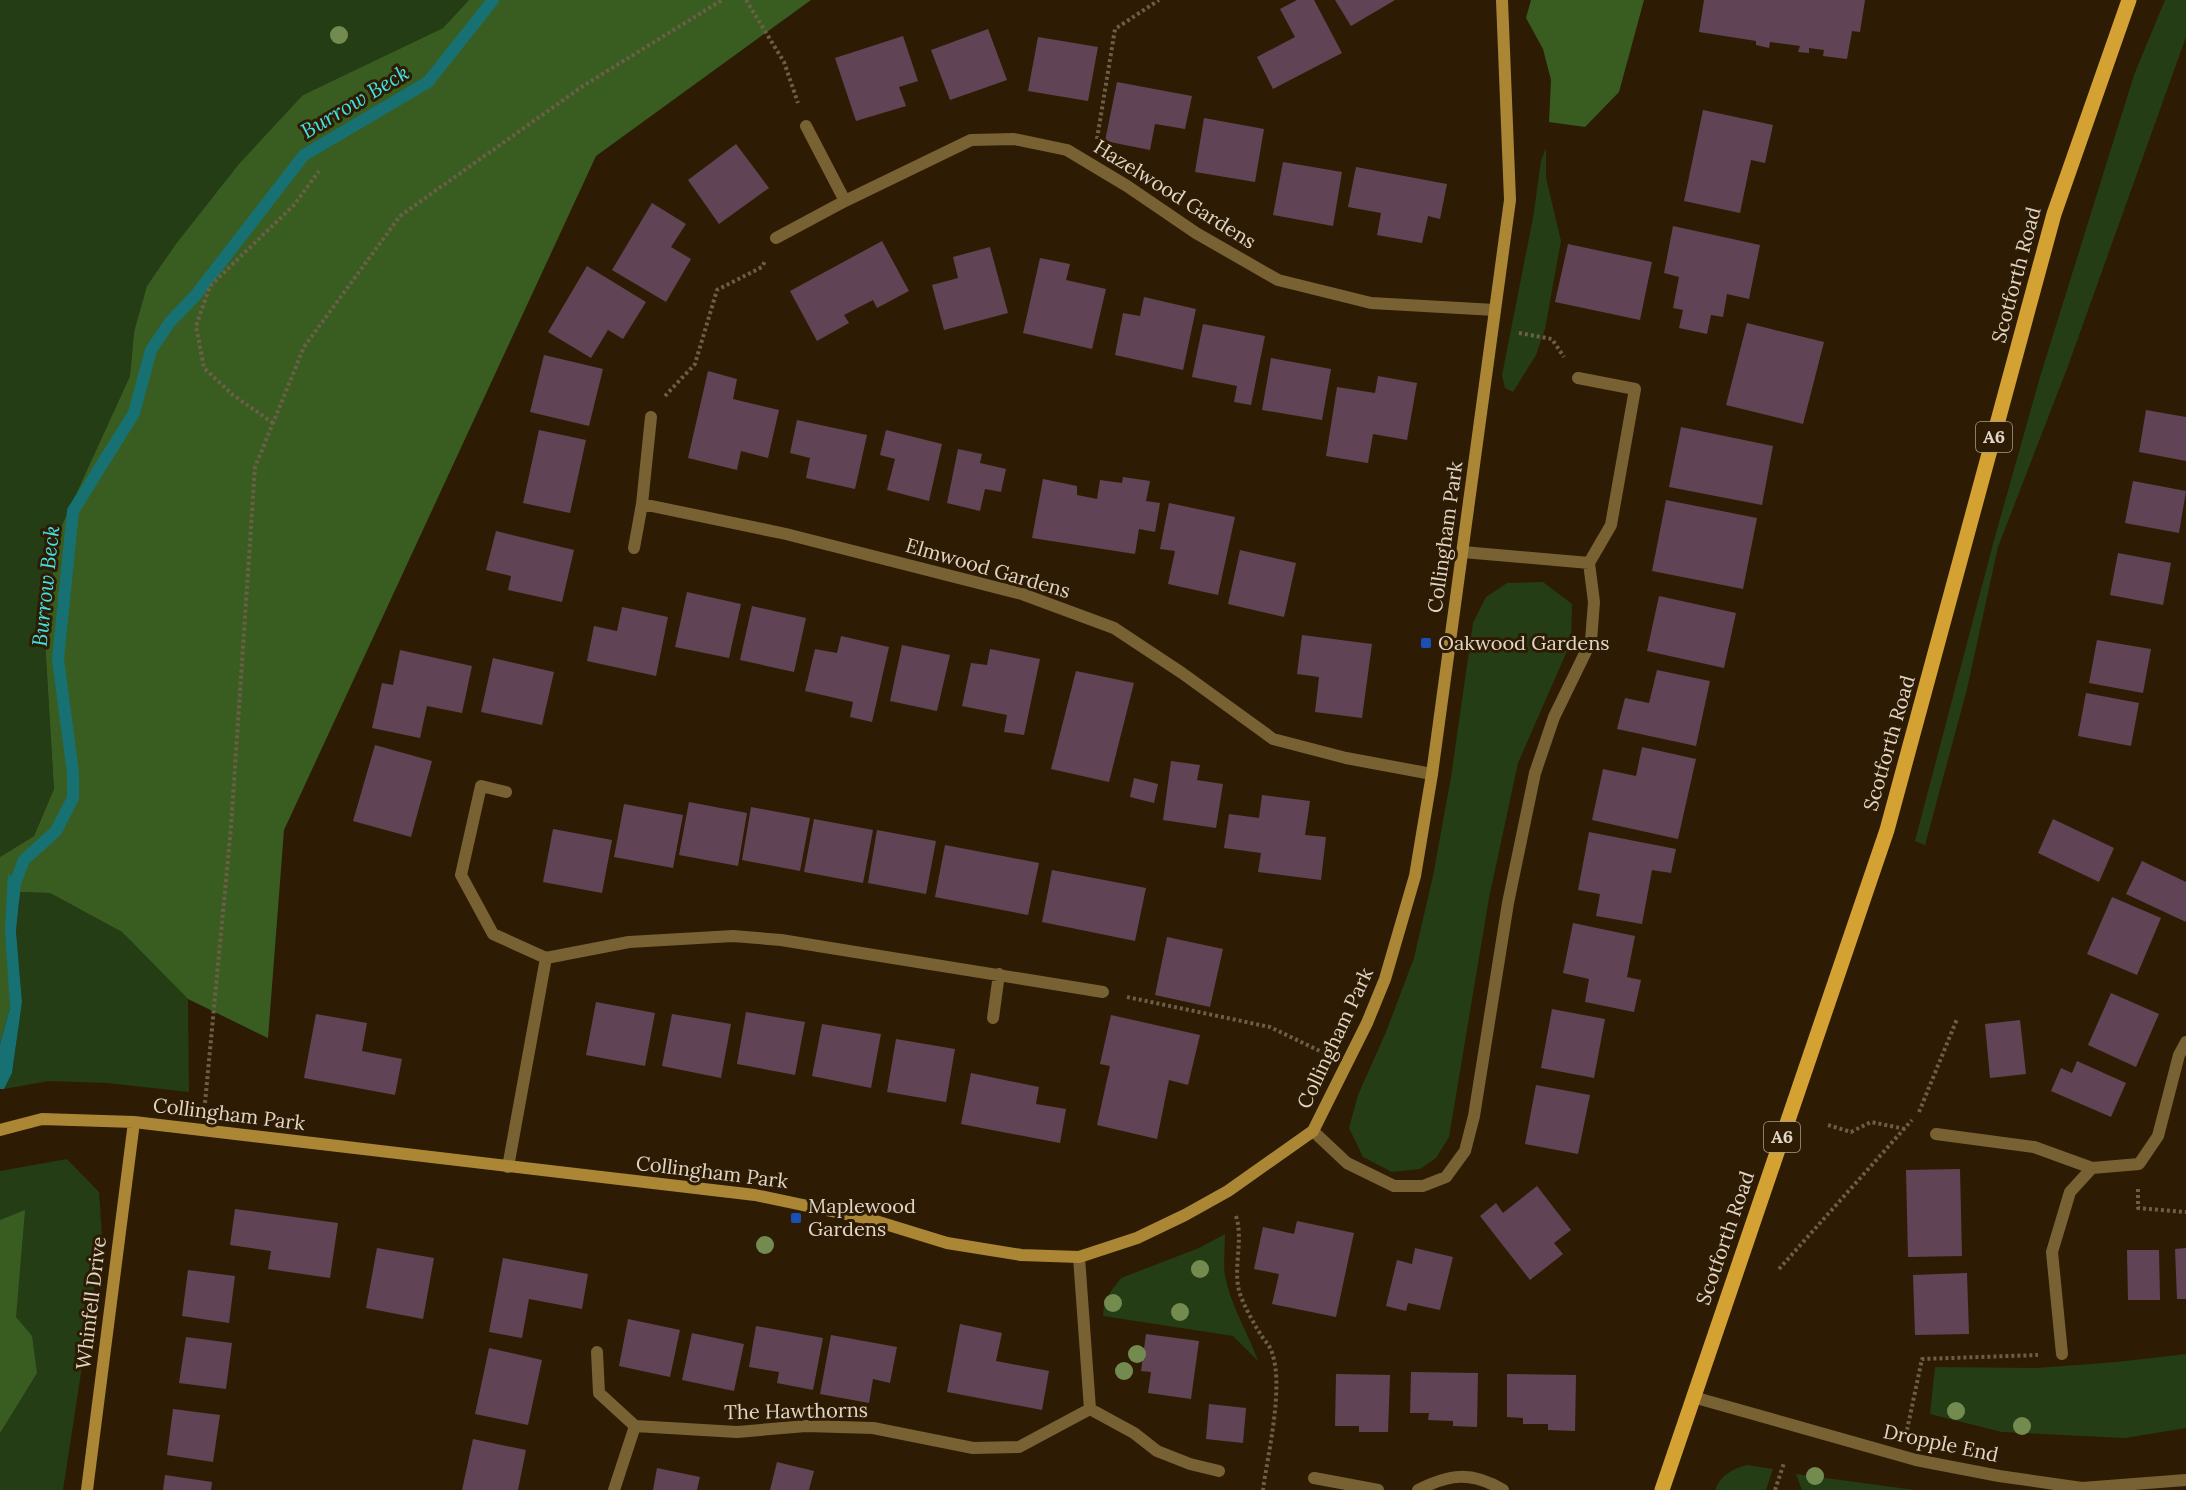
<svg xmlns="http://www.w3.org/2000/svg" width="2186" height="1490" font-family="Lora,serif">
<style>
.green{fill:#243d15}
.forest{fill:#395d21}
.water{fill:#177173}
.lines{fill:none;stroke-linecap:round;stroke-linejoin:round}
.stream{stroke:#177173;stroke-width:12}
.building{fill:#604455}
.path{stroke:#6d5e48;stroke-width:4;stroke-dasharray:3 3;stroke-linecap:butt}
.lane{stroke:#786132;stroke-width:12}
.street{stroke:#786132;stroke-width:12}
.secondary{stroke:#ab8635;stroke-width:12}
.primary{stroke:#d3a233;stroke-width:15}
.tree{fill:#748b4f}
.transit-dot{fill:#1a4fb4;stroke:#2d1c03;stroke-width:2}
.labels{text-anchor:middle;stroke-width:6;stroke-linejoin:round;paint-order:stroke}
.shield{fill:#2d1c03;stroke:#ab9e8c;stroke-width:1.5}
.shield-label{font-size:18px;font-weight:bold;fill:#e1d5c7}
.street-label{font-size:20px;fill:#e1d5c7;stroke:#2d1c03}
.poi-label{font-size:20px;fill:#e1d5c7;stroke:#2d1c03;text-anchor:start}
.water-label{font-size:21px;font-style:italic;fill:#41e2e7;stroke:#2d1c03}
</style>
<rect width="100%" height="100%" fill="#2d1c03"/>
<!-- green -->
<path class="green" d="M0,0H469L443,28L303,95L134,332L130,376L57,536L45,641L54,789L34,836L0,857Z
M2165,0H2186V37L2068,366L1998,547L1967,689L1925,845L1915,841L1993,544L2040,377L2134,75Z
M1546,148V178L1561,241L1545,329L1536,355L1513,392L1505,388L1502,375L1533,218L1541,161Z
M1543,582L1572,604L1571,642L1518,763L1489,898L1449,1137L1436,1158L1420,1169L1392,1172L1363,1157L1349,1128L1358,1095L1386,1032L1414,958L1433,876L1451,777L1473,623L1486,597L1507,583Z
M20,892L50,893L122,932L188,999L189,1092L107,1083L49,1081L4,1089L12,1073L22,1002L16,931Z
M67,1159L99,1192L102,1237L63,1490H0V1171Z
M1225,1234C1225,1247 1223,1263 1225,1276C1231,1307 1248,1332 1258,1361L1233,1336L1103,1316L1104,1304L1111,1291L1121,1278L1199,1248Z
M2186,1354V1428L2125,1438L2002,1432L1930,1414L1935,1367L2036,1368L2117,1362Z
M1747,1465L1773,1469L1766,1490H1715C1721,1475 1732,1469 1747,1465Z
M1796,1474L1915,1490H1802Z"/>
<!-- forest -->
<path class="forest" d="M469,0H811L596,156L284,830L268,1038L188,999L122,932L50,893L20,892L8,874L10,1007L0,1044V857L34,836L54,789L45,641L57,536L130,376L134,332L147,286L176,244L239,164L303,95L443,28Z
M1531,0H1644L1619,92L1585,127L1549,122L1551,80L1543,49L1526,18Z
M25,1210L16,1317L32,1336L37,1373L0,1433V1220Z"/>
<!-- water -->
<path class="water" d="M8,873L20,892L16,931L22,1002L12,1073L4,1089H0V1044L10,1007L5,931Z"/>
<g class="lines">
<!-- stream -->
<path class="stream" d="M13,900L15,883L24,860L56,831L73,798V773L58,659L73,511L134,413L151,350L170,322L195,296L304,155L428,82L493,0"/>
</g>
<!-- building -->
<path class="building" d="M1297,0H1314L1342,53L1273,89L1257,57L1295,37L1280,9Z
M1335,0H1395L1351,26Z
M1704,0H1865L1860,32L1852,31L1847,59L1823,56L1824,50L1809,48V53L1798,52L1800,46L1770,42L1769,48L1756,45V41L1699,32Z
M988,29L1007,80L950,100L931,50Z
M903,36L918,81L899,87L906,106L856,121L835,58Z
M1038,37L1098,47L1088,101L1028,91Z
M1117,82L1192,96L1185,129L1155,124L1150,150L1105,141Z
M1703,110L1773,125L1765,163L1751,160L1740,213L1684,201Z
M1204,118L1264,129L1255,182L1195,172Z
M736,144L769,188L719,224L688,180Z
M1283,162L1342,172L1333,226L1273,215Z
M1356,167L1447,184L1440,219L1428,216L1422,243L1377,235L1381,213L1348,207Z
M652,203L686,224L671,247L691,259L666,302L612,270Z
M1673,226L1760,245L1749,299L1727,294L1723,317L1711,315L1707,334L1679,328L1683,310L1673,308L1679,277L1664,273Z
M882,241L909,291L877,308L873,300L844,315L849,323L817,341L790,291Z
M1568,244L1652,262L1640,320L1555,302Z
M990,247L1008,313L944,330L932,285L958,278L953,257Z
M1040,258L1070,264L1066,280L1106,289L1092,349L1023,333Z
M587,266L646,302L623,339L608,330L591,358L548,332Z
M1144,297L1196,309L1183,370L1115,355L1123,313L1140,316Z
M1747,323L1824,342L1803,424L1726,405Z
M1203,324L1265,336L1251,405L1234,402L1237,386L1192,377Z
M544,355L603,369L589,426L530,412Z
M1271,358L1331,369L1322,420L1262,410Z
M708,371L737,379L733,399L779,410L768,458L741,451L737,470L688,458Z
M1378,376L1417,383L1407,440L1373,434L1368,463L1326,456L1337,387L1375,393Z
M2146,410L2186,417V461L2139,452Z
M797,420L867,435L855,489L806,478L810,458L790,453Z
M1681,427L1773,446L1762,505L1669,487Z
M539,430L586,440L570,513L523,503Z
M886,430L942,444L929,501L887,490L895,459L880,455Z
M958,449L982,454L980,463L1006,469L1001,492L985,489L980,511L947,503Z
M1123,477L1150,481L1146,501L1160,503L1155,532L1139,529L1135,554L1032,538L1043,479L1077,486V495L1097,499L1100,480L1122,483Z
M2133,481L2186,491L2179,533L2125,523Z
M1666,500L1757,518L1743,589L1652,571Z
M1169,503L1235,517L1218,595L1168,584L1175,551L1160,549Z
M496,531L574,550L562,602L508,590L511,576L486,570Z
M1240,550L1296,563L1284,617L1228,604Z
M2118,553L2171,563L2163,605L2110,595Z
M687,592L741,604L729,658L675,647Z
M1659,596L1736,613L1724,668L1647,651Z
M752,606L806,618L794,672L740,660Z
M622,607L668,617L656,676L587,661L594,626L617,631Z
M1302,635L1372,644L1362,718L1315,712L1319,677L1297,674Z
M841,636L889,647L872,722L850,717L853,702L805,691L815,649L837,653Z
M2097,640L2151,649L2143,693L2089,683Z
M902,645L950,655L937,711L890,701Z
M990,649L1040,659L1024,735L1004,732L1007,715L962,706L971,663L987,665Z
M400,650L472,666L462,713L427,706L420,738L372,728L382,683L393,685Z
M493,658L554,672L542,725L481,712Z
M1657,670L1710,681L1696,746L1617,729L1625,698L1649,703Z
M1076,671L1134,683L1109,782L1051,769Z
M2086,693L2139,703L2131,746L2078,736Z
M375,745L432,761L411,837L353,821Z
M1642,747L1696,759L1678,839L1592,820L1603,769L1636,776Z
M1171,761L1200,765L1197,780L1223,784L1216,828L1163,820Z
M1134,778L1158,784L1154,803L1130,797Z
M1262,795L1310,801L1305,835L1326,837L1321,880L1258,872L1261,853L1224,848L1229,814L1259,818Z
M689,802L747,813L738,866L679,855Z
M624,804L683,815L673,868L614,857Z
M751,807L810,818L800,871L742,860Z
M814,819L873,830L863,883L804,872Z
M2053,819L2114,848L2099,882L2038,853Z
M553,829L612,840L602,893L543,882Z
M877,830L936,841L926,894L868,883Z
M1589,832L1676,849L1671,873L1652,870L1642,924L1596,916L1600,894L1578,890Z
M945,845L1039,863L1028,915L935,897Z
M2142,861L2186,882V922L2126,894Z
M1052,870L1146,888L1135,941L1042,922Z
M2112,897L2161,918L2137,975L2087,954Z
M1573,923L1635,936L1627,977L1641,980L1634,1012L1585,1002L1589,979L1563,973Z
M1167,937L1223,949L1210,1007L1155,995Z
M2111,993L2159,1014L2136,1067L2088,1045Z
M596,1002L655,1013L645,1066L586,1055Z
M1552,1009L1605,1019L1594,1078L1541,1068Z
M746,1012L805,1022L795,1075L737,1064Z
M316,1014L367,1023L362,1051L402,1059L395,1095L304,1078Z
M672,1014L731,1024L721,1078L662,1066Z
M1111,1015L1200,1035L1188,1085L1169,1080L1157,1139L1097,1125L1110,1066L1100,1064Z
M2020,1020L2026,1074L1990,1078L1985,1024Z
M822,1024L881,1034L871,1088L812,1076Z
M896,1039L955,1049L946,1102L887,1092Z
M2077,1061L2126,1083L2111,1117L2051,1091L2061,1068L2072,1073Z
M971,1073L1039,1087L1036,1104L1066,1109L1060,1143L961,1124Z
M1536,1085L1590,1095L1578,1154L1525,1144Z
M1960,1169L1962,1256L1908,1257L1906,1170Z
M1537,1186L1571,1230L1554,1243L1563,1254L1530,1280L1480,1216L1496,1203L1503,1213Z
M235,1209L338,1223L330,1278L268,1269L271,1251L230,1245Z
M1297,1221L1354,1233L1336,1317L1272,1304L1279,1274L1254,1269L1263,1227L1294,1234Z
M377,1248L434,1258L423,1319L366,1308Z
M1415,1248L1453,1257L1440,1310L1408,1303L1406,1311L1386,1306L1397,1260L1412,1264Z
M2186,1248V1299H2177L2175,1249Z
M2127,1250H2159L2160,1300H2128Z
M503,1258L588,1274L582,1309L529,1299L522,1338L489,1332Z
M188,1270L235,1276L229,1323L182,1316Z
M1967,1273L1969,1334L1915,1335L1913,1275Z
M628,1319L680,1330L670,1377L619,1366Z
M960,1324L1002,1333L996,1361L1049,1371L1042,1410L947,1392Z
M756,1326L823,1338L813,1390L777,1383L779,1372L749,1367Z
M692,1333L744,1344L734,1391L682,1380Z
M1146,1334L1199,1341L1191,1399L1148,1393L1151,1372L1141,1371Z
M831,1335L897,1347L890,1383L873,1379L869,1403L820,1394Z
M186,1337L232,1343L226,1389L179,1383Z
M489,1348L542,1360L528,1425L475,1414Z
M1411,1372L1478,1373L1477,1427L1453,1426V1421L1428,1420L1429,1413H1410Z
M1336,1374L1390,1375L1388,1432H1359V1426H1335Z
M1507,1374L1576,1375L1575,1431L1548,1430V1424H1523V1418L1507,1417Z
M1209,1404L1246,1408L1243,1443L1206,1439Z
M173,1409L220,1415L213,1462L167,1455Z
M473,1439L526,1450L518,1490H462Z
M777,1462L814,1471L809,1490H770Z
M657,1468L700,1477L697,1490H653Z
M165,1475L212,1482L211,1490H163Z"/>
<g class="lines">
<!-- path -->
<path class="path" d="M746,0L784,62L798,103
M1097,139L1115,29L1159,0
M1519,333L1552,339L1564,357
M665,396L695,364L717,290L762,267L765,261
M273,423L233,395L204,368L196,326L210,286L294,205L319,171
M1127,997L1270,1027L1324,1053
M205,1103L231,827L255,467L304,347L400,216L583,86L722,0
M1919,1112L1957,1019
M1828,1125L1851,1132L1871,1122L1905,1129
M2138,1189V1208L2186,1212
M1236,1216C1244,1241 1232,1269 1240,1294C1245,1308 1255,1326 1263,1338C1266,1342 1269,1345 1271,1350C1285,1384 1268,1452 1263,1490
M1779,1269L1912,1120
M1907,1430L1922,1359L2038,1355
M1775,1490L1784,1463"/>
<!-- lane -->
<path class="lane" d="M1936,1134L2034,1147L2092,1168"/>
<!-- street -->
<path class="street" d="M806,126L845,201
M776,238L845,201L971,140L1014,139L1067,150L1127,186L1196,233L1278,280L1371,303L1495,310
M642,504L786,534L1022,594L1114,628L1182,673L1273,739L1346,758L1432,774
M634,548L642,504L651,417
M1463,552L1589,563
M506,792L481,786L461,875L493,934L546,958
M993,1018L999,974
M1313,1131L1347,1163L1394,1186H1423L1446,1177L1465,1151L1474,1116L1508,903L1535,773L1554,717L1591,641L1594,602L1589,563L1611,525L1635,389L1578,378
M508,1167L546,958L629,942L733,936L781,940L1103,992
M1079,1257L1090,1409L1134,1433L1157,1451L1190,1464L1219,1471
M597,1352L599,1393L635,1426
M2062,1354L2052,1252L2070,1192L2092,1168L2139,1164L2158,1136L2179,1055L2186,1042
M1693,1397L1916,1460L1999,1476L2082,1488L2186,1480
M1314,1478L1378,1490
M614,1490L635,1426L737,1432L806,1426L873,1428L973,1448L1019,1447L1090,1409
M1418,1490C1449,1474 1471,1471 1503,1490"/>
<!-- secondary -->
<path class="secondary" d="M0,1130L42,1119L134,1122L755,1195L869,1219L947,1243L1021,1255L1079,1257L1137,1238L1185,1215L1228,1191L1313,1131L1367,1023L1385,979L1415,876L1432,774L1510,200L1502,0
M87,1490L134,1122"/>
<!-- primary -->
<path class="primary" d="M1662,1490L1887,830L2054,214L2129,0"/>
</g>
<!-- trees -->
<g class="tree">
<circle cx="339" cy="35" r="9"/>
<circle cx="765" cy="1245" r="9"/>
<circle cx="1200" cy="1269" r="9"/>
<circle cx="1113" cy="1303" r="9"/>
<circle cx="1180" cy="1312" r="9"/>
<circle cx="1137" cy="1354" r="9"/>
<circle cx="1124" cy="1371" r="9"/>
<circle cx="1956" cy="1411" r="9"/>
<circle cx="2022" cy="1426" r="9"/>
<circle cx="1815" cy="1476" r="9"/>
</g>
<!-- markers -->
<g class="transit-dot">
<rect x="1420" y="637" width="12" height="12" rx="3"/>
<rect x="790" y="1212" width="12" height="12" rx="3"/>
</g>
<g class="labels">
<!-- shield labels -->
<g class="shield">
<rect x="1976" y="422" width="36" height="30" rx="4.5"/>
<rect x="1764" y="1122" width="36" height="30" rx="4.5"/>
</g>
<g class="shield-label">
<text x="1994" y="443">A6</text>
<text x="1782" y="1143">A6</text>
</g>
<!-- street labels -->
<g class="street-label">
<text transform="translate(1175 194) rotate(32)" y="7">Hazelwood Gardens</text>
<text transform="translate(2016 275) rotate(-75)" y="7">Scotforth Road</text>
<text transform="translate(1445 537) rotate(-82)" y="7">Collingham Park</text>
<text transform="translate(988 568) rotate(16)" y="7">Elmwood Gardens</text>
<text transform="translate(1889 743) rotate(-74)" y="7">Scotforth Road</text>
<text transform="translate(1335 1038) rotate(-65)" y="7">Collingham Park</text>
<text transform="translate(229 1114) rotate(7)" y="7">Collingham Park</text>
<text transform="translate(712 1172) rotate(7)" y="7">Collingham Park</text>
<text transform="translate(1725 1238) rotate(-71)" y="7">Scotforth Road</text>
<text transform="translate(91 1303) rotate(-83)" y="7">Whinfell Drive</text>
<text transform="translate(796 1411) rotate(-1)" y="7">The Hawthorns</text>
<text transform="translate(1941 1443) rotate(12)" y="7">Dropple End</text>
</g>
<!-- poi labels -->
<g class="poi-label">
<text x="1438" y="650">Oakwood Gardens</text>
<text x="808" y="1213">Maplewood<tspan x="808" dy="23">Gardens</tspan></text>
</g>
<!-- water labels -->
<g class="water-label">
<text transform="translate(355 102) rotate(-31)" y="7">Burrow Beck</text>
<text transform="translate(46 586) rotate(-84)" y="7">Burrow Beck</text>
</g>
</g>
</svg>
